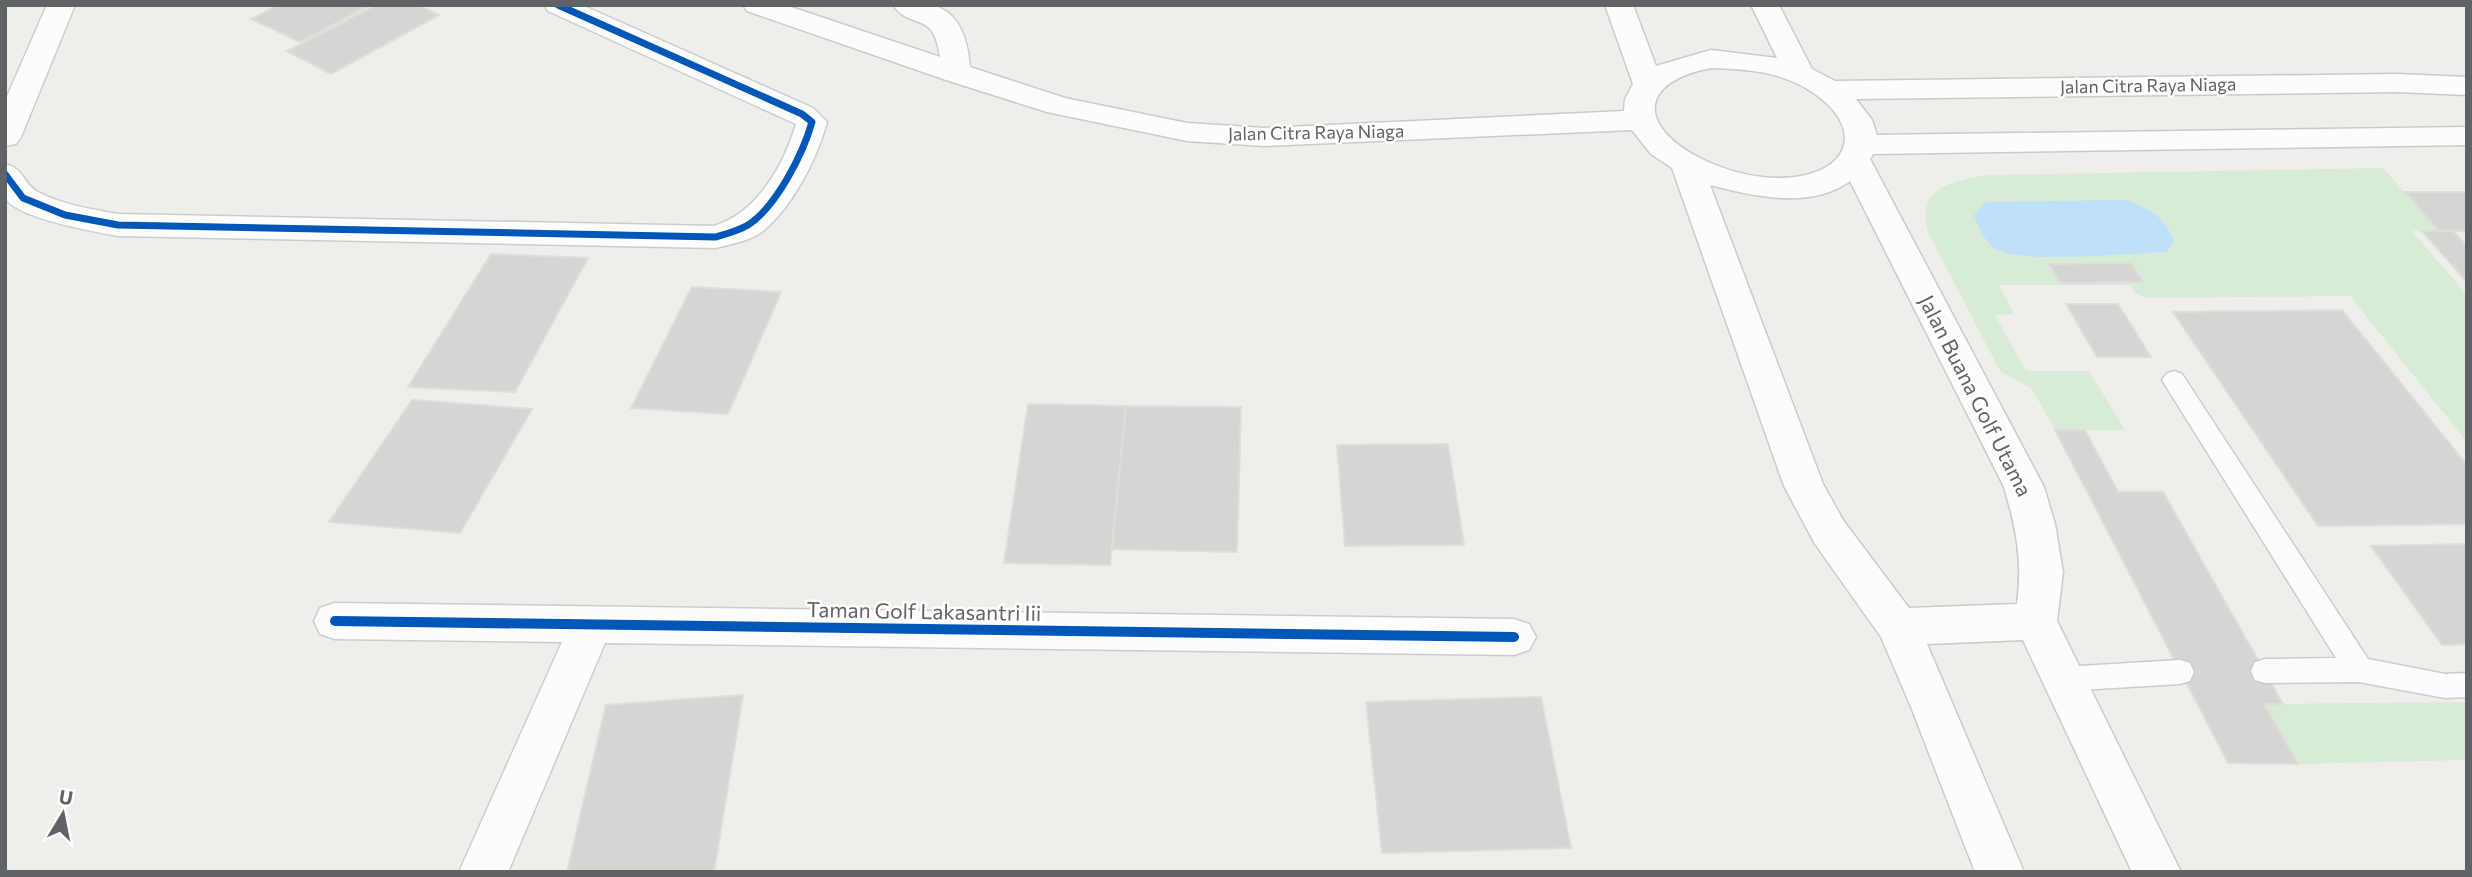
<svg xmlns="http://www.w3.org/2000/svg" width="2472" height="877" font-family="Commissioner,sans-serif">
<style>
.green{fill:#d8ebd6}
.water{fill:#bfe0f9}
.building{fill:#d6d5d3;stroke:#deddd9;stroke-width:2}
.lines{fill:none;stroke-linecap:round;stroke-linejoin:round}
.lane-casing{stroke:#cbcccc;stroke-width:3}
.street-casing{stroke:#cbcccc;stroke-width:3}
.secondary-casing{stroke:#cacacb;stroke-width:3}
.lane{fill:#fdfcfc;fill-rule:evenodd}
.street{fill:#fdfcfc;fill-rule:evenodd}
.secondary{fill:#fdfcfc;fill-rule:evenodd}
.cycleway-far1-casing{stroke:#fff;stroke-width:10}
.cycleway-casing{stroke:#fff;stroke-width:14}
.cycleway-far1{stroke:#0057b8;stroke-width:7}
.cycleway{stroke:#0057b8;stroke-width:10}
.labels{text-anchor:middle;stroke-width:5;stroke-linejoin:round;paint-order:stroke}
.far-street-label{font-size:18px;fill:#5f6368;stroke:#fff}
.street-label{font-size:21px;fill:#5f6368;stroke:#fff}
</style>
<rect width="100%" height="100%" fill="#efeeea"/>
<!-- green -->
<path class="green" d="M2383,168L2439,231H2412L2467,295V442L2350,296L2147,298L2136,294L2130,285H1999L2014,314L1995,315L2026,371H2089L2125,430H2055L2032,389L2000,371L1928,232C1916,187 1952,181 1988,175Z
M2467,702V760L2298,764L2264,704Z"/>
<!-- water -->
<path class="water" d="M2126,200C2150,209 2165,216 2174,242L2166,252C2132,253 2017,265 1994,248C1984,240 1978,226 1974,215L1986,202Z"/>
<!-- building -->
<path class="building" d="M279,5H370L300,42L251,19Z
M376,5H418L439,15L331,74L287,51Z
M2405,192H2467V231H2439Z
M2422,231H2453L2467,246V282Z
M491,254L588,258L515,392L408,387Z
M2131,263L2143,282L2060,283L2049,264Z
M692,287L781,292L728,414L631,408Z
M2066,304H2118L2151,357H2097Z
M2342,310L2467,465V524L2318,526L2173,312Z
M412,400L532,409L460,533L329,522Z
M1028,404L1126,406L1110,565L1004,563Z
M1126,406L1241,407L1237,552L1112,549Z
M2055,430H2085L2118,492H2163L2283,704H2264L2298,764L2228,763Z
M1448,444L1464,545L1345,546L1337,445Z
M2467,544V644L2442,645L2371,546Z
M743,695L714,872H567L606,705Z
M1541,697L1571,848L1382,853L1366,702Z"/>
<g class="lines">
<defs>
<path id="lane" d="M2174,371L2182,374L2368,659L2445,674L2467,673V697L2445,698L2359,682L2265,683L2255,680L2251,671L2255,662L2265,659L2336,658L2162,380L2166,374Z
M2180,660L2190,663L2194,672L2190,681L2180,684L2063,691L2053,688L2049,679L2053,670L2063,667Z"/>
<path id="street" d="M47,5H75L21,137L16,144L5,146V101Z
M544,5H582L813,108L827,122C817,159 793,206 763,231C750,241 731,244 716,248L118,236C97,232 13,218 5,197C2,188 5,173 5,164C25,169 23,184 38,192C63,205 91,209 118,214L714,226C757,213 784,165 796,124L548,11Z
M335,603L1514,619L1529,624L1536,637L1529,650L1514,655L605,643L508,872H459L562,642L335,639L320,634L314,621L320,608Z"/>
<path id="secondary" d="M743,5H785L940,57C934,9 911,31 893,5C905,5 921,3 932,5C961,12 968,42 970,67L1065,98L1187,123L1264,128L1624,111L1625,99L1633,84L1605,5H1633L1656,66L1711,50L1777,58L1751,5H1779L1812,69L1835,81L2397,74L2467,77V95L2397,92L1856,99L1872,120L1877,135L2467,127V145L1873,154L1870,159L2044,487L2055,524L2063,572L2057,621L2181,872H2132L2023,640L1927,644L2024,872H1975L1911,707L1881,637L1815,544L1784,486L1672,168L1651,154L1632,130L1264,146L1187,141L1047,112L946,80L747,11ZM1711,68C1743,69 1776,71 1804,87C1869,124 1853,177 1780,178C1752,178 1723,170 1698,157C1636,124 1641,81 1711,68ZM1850,181L2004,487C2016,528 2023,561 2017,604L1909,608L1843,520L1823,484L1710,185C1752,196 1811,210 1850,181Z"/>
</defs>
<!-- lane casing -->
<use href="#lane" class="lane-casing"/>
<!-- street casing -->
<use href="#street" class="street-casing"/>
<!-- secondary casing -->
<use href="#secondary" class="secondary-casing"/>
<!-- lane -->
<use href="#lane" class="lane"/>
<!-- street -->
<use href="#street" class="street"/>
<!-- secondary -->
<use href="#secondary" class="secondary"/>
<defs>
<path id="cycleway-far1" d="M5,174L23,198L65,215L118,225L716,237C726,234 738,231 748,225C776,207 803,154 812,122L802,114L558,5"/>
<path id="cycleway" d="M335,621L1514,637"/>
</defs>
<!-- cycleway-far1 casing -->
<use href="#cycleway-far1" class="cycleway-far1-casing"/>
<!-- cycleway casing -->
<use href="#cycleway" class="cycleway-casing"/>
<!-- cycleway-far1 -->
<use href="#cycleway-far1" class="cycleway-far1"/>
<!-- cycleway -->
<use href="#cycleway" class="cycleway"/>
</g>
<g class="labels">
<!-- far-street labels -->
<g class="far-street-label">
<text transform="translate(2148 86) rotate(-1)" y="6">Jalan Citra Raya Niaga</text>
<text transform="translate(1316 133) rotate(-1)" y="6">Jalan Citra Raya Niaga</text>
</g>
<!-- street labels -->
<g class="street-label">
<text transform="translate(1975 396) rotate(63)" y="7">Jalan Buana Golf Utama</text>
<text transform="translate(924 612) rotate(1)" y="7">Taman Golf Lakasantri Iii</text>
</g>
</g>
<!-- border -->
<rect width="2472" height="877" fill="none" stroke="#5f6368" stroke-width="14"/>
<!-- north arrow -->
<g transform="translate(63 814) rotate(10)" stroke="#ffffff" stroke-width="5" paint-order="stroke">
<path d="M0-5L12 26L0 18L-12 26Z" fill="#5f6368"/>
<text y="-10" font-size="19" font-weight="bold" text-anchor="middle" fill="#5f6368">U</text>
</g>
</svg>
